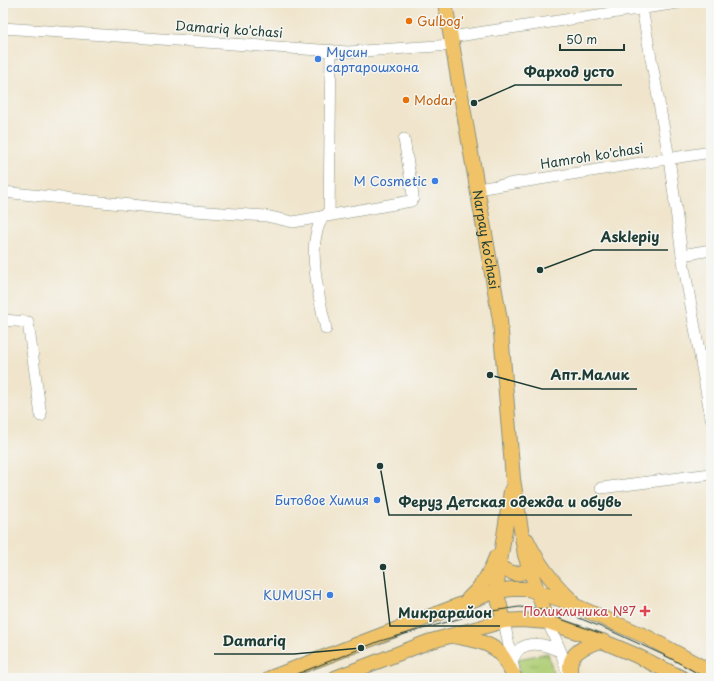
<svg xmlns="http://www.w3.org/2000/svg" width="714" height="681" font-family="'Playpen Sans',sans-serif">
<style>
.grass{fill:url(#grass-tufts);stroke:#678554}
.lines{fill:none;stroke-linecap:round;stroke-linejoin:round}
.minor-casing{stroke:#889180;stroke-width:12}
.major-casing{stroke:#889180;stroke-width:16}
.minor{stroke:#fff;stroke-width:11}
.major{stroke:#f1c369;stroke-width:14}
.tram{stroke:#1f3d34;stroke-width:1}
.food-dot{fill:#e8710a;stroke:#f6f6f2;stroke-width:1.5}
.shop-dot{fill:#3f7fe0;stroke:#f6f6f2;stroke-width:1.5}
.health-dot{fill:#e0444e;stroke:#f6f6f2;stroke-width:1.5}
.labels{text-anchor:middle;stroke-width:3;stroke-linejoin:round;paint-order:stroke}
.food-label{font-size:13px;fill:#c56008;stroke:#f6f6f2;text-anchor:start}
.street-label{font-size:13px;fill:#1f3d34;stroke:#f6f6f2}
.shop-label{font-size:13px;fill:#366cbe;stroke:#f6f6f2;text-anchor:end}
.health-label{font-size:13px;fill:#be3a42;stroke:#f6f6f2;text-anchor:end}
.leader{fill:none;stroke:#1f3d34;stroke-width:1.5}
.callout-dot{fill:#1f3d34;stroke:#f6f6f2;stroke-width:1.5}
.callout-label{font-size:14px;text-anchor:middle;font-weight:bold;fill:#1f3d34;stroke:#f6f6f2;stroke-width:3;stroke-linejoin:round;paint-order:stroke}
</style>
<defs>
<pattern id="grass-tufts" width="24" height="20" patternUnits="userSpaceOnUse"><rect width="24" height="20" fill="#afcd75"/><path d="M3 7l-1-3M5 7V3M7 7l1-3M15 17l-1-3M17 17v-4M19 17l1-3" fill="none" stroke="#8ea861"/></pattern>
</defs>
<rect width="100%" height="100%" fill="#f6f6f2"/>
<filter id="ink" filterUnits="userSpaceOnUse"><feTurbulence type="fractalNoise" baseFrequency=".025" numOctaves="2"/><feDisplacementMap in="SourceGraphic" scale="8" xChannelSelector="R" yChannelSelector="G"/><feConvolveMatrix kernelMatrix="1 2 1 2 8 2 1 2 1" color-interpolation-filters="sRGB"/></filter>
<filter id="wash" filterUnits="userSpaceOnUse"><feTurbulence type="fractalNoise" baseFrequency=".012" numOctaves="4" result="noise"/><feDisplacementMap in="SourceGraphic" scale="16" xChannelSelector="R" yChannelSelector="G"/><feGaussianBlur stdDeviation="0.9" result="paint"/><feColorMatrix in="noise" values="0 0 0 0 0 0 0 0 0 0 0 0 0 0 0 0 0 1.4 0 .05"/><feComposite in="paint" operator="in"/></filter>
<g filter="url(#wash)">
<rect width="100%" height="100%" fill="#f0e5cc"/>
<!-- grass -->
<path class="grass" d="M548,653L553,672L532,678H520L518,659Z"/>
</g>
<g filter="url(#ink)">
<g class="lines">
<defs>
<path id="minor" d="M641,3L669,158L682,255L711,418
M3,28L348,52L452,45
M451,37L678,3
M477,189L711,152
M3,192L180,210L266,216L293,222L411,201L413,199V195L404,139
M329,215L331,50
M323,216C321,221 318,226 317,231C309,258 320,301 326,329
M682,255L711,250
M3,320L28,322L41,416
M601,488L711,474
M504,621L514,671
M548,622L561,652L568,674
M512,661C514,657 517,650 521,648C533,640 550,646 561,652"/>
<g id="major">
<path id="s1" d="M445,3L500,320L513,479L525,555L548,622"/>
<path d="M527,540C538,564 552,582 571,600"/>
<path d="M499,568L516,574L530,570"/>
<path d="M468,599C481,588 490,574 496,557"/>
<path d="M504,621L496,591L499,568L511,491"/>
<path d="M453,636C469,639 488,641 500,653C506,660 510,670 515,678"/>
<path d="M270,678L496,591L512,589H528L562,600L647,637L711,672"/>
<path d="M335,678L428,642L504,621L521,620L548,622L602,641L633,654L682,678"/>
<path d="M571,678C570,674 570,669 570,665C572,650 590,644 602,641"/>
</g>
</defs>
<!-- minor casing -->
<use href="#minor" class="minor-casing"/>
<!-- major casing -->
<use href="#major" class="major-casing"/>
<!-- minor -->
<use href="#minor" class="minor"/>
<!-- major -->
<use href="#major" class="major"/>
<!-- tram -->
<path class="tram" d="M555,617L602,634
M287,678L380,641L479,613L519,607L543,609L574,616L611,631L670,658L706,678"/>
</g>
</g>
<!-- markers -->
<g class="food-dot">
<circle cx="409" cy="21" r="4"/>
<circle cx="406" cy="100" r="4"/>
</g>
<g class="shop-dot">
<circle cx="318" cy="59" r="4"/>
<circle cx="435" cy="181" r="4"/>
<circle cx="377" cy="500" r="4"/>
<circle cx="330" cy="595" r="4"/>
</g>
<path class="health-dot" d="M643 605h4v4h4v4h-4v4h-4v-4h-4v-4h4z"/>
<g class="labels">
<!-- food labels -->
<g class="food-label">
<text x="417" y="26">Gulbog'</text>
<text x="414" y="105">Modar</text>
</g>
<!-- street labels -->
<g class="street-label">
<text transform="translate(229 29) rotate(4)" y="5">Damariq ko'chasi</text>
<text transform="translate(592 156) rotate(-9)" y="5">Hamroh ko'chasi</text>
<text dy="5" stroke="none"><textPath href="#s1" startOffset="240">Narpay ko'chasi</textPath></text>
</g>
<!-- shop labels -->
<g class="shop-label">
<text x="326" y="57" text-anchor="start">Мусин<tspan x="326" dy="15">сартарошхона</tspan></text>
<text x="427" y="186">M Cosmetic</text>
<text x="369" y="505">Битовое Химия</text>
<text x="322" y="600">KUMUSH</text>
</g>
<!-- health labels -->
<g class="health-label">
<text x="636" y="616">Поликлиника №7</text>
</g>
</g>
<!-- callouts -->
<path class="leader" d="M474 103L515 85H622M540 270L593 250H668M490 375L542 389H637M380 466L389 515H632M383 567L390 626H500M361 648L294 654H214"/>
<g class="callout-dot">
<circle cx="474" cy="103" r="4"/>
<circle cx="540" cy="270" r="4"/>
<circle cx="490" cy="375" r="4"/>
<circle cx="380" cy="466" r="4"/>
<circle cx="383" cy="567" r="4"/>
<circle cx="361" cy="648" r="4"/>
</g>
<g class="callout-label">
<text x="569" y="77">Фарход усто</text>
<text x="630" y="242">Asklepiy</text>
<text x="590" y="380">Апт.Малик</text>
<text x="510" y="507">Феруз Детская одежда и обувь</text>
<text x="445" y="618">Микрарайон</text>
<text x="254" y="646">Damariq</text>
</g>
<!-- margin -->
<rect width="714" height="681" fill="none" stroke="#f6f6f2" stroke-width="16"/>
<!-- scale -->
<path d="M560 44v6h64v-6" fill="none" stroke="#1f3d34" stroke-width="2"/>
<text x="566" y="44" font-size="12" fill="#1f3d34" stroke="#f6f6f2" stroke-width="3" paint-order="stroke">50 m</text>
</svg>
